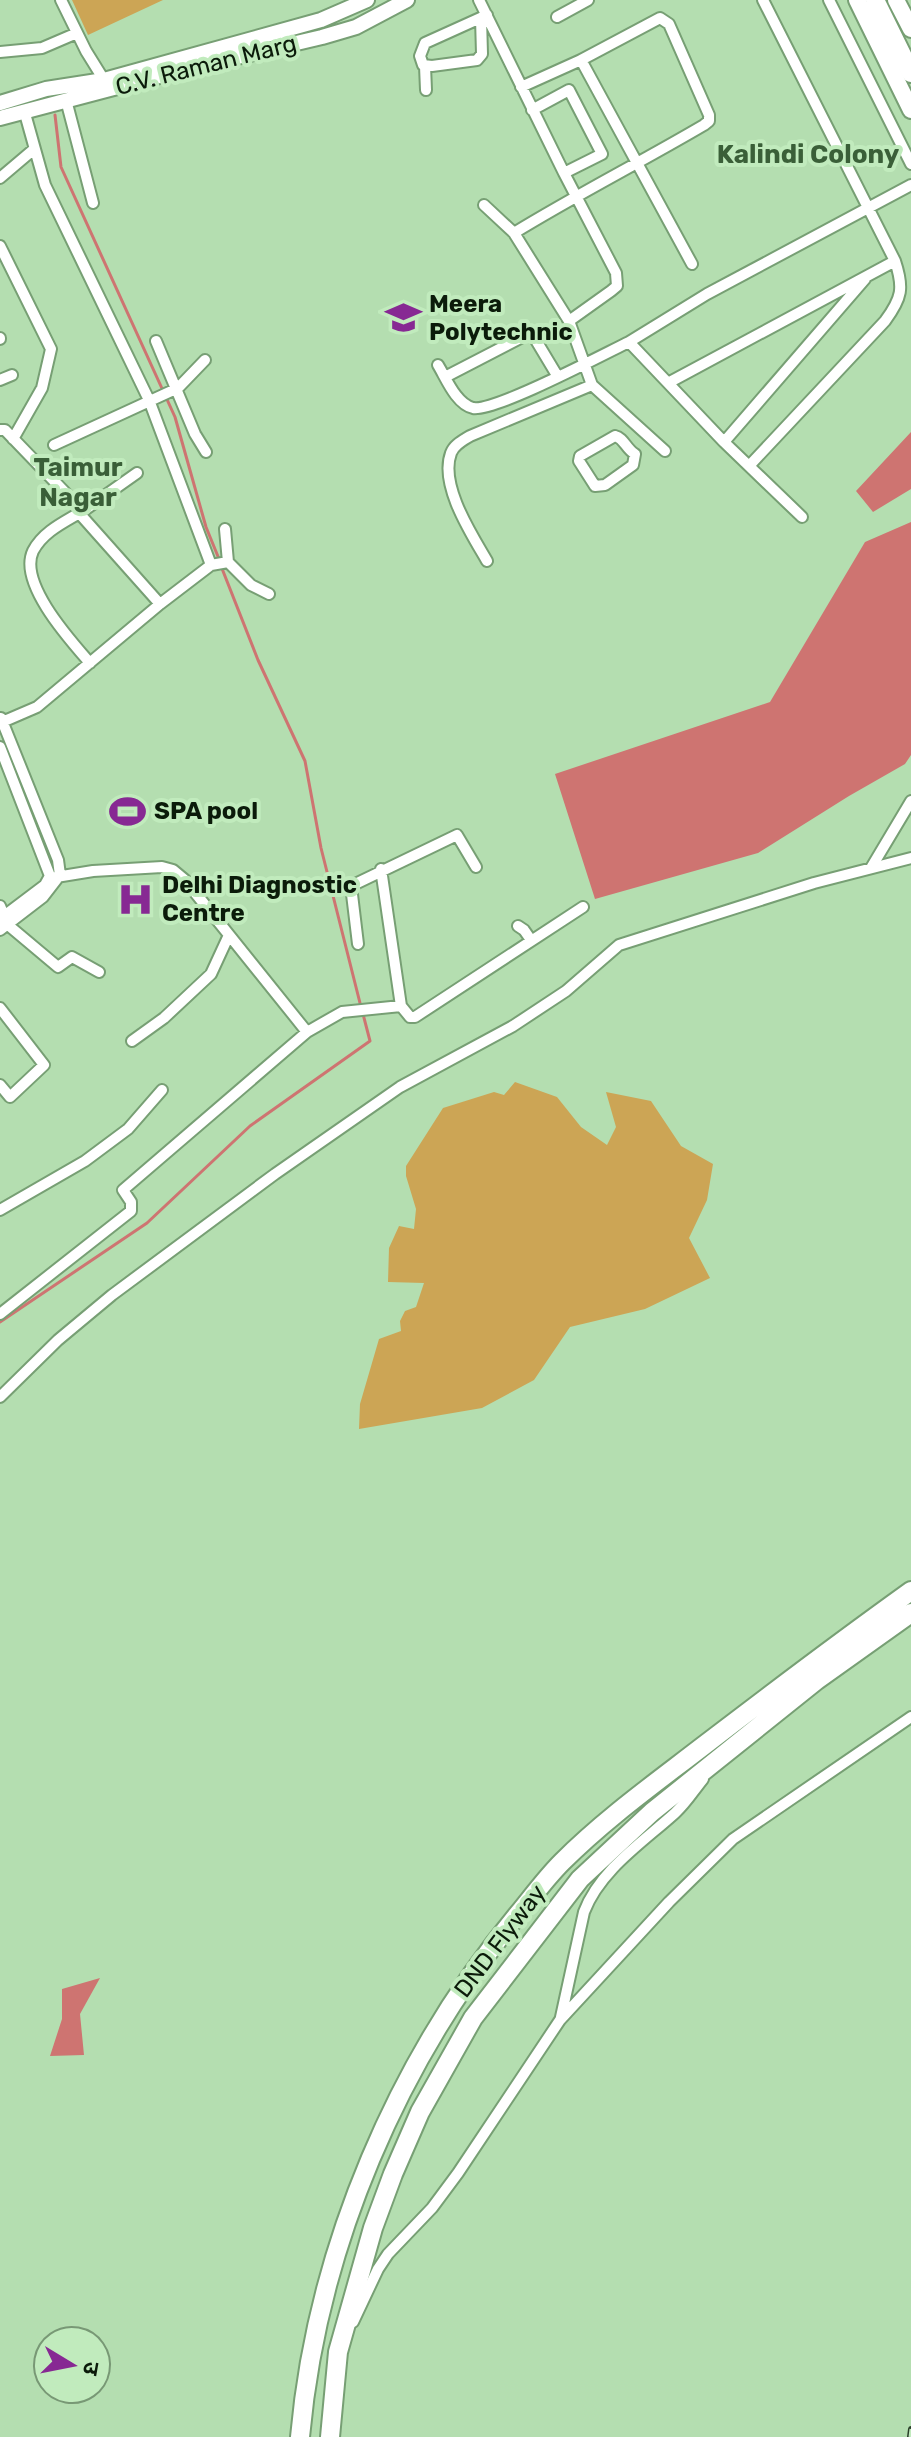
<svg xmlns="http://www.w3.org/2000/svg" width="911" height="2437" font-family="Rubik,'Noto Sans Devanagari',sans-serif">
<style>
.green{fill:#cca555}
.water{fill:#ce7471}
.lines{fill:none;stroke-linecap:round;stroke-linejoin:round}
.stream{stroke:#ce7471;stroke-width:3}
.street-casing{stroke:#779f74;stroke-width:14}
.secondary-casing{stroke:#779f74;stroke-width:18}
.primary-casing{stroke:#779f74;stroke-width:20}
.highway-casing{stroke:#779f74;stroke-width:22}
.street{stroke:#fff;stroke-width:10}
.secondary{stroke:#fff;stroke-width:14}
.primary{stroke:#fff;stroke-width:16}
.highway{stroke:#fff;stroke-width:18}
.rail-casing{stroke:#293e28;stroke-width:6}
.rail{stroke:#c1ebbd;stroke-width:3;stroke-dasharray:9;stroke-linecap:butt}
.labels{text-anchor:middle;stroke-width:8;stroke-linejoin:round;paint-order:stroke}
.street-label{font-size:24px;fill:#0b1b0a;stroke:#c1ebbd}
.poi-label{font-size:24px;font-weight:bold;fill:#0b1b0a;stroke:#c1ebbd;text-anchor:start}
.neighbourhood-label{font-size:26px;font-weight:bold;fill:#3a5f38;stroke:#c1ebbd}
</style>
<rect width="100%" height="100%" fill="#b4deb0"/>
<!-- green -->
<path class="green" d="M72,0H163L88,35Z
M515,1082L557,1097L581,1127L607,1145L616,1127L606,1092L651,1101L681,1146L713,1164L707,1200L689,1238L710,1278L645,1309L570,1327L534,1380L482,1408L359,1429L360,1404L379,1339L401,1331L400,1321L405,1311L416,1307L424,1283L388,1282L389,1248L399,1226L414,1229L416,1209L406,1176V1166L443,1108L494,1092L504,1095Z"/>
<!-- water -->
<path class="water" d="M911,432V489L873,512L856,491Z
M911,522V755L905,764L849,796L758,853L595,899L555,774L770,702L865,542Z
M100,1978L80,2014L84,2055L50,2056L62,2019V1989Z"/>
<g class="lines">
<!-- stream -->
<path class="stream" d="M55,115L61,167L175,417L206,527L219,559
M221,566L258,660L305,761L321,848L361,1007
M0,1322L147,1223L250,1126L370,1041L363,1014"/>
<defs>
<path id="street" d="M61,0L86,51L104,80
M479,0L564,173L616,273L617,286L611,291L569,321L592,385L665,451
M829,0L911,164
M557,17L588,0
M481,18L482,54L477,60L432,66L423,65L420,56L425,43L487,15
M0,52L42,48L77,33
M581,60L692,264
M425,66L426,90
M521,87L581,60L660,18L669,24L709,115V121L704,125C641,162 576,195 514,233L569,321
M66,100L93,203
M24,110L45,185L149,400L211,565
M532,110L569,90L602,154L564,173
M0,178L33,150
M484,205L514,233
M0,246L51,349L42,388L13,439
M0,338V339
M156,341L195,434L206,452
M438,365C446,378 456,404 473,408C495,412 604,354 629,342
M445,377L528,334L534,337L558,377
M0,380L12,375
M668,383L895,261
M0,430H5L83,511
M615,436C624,438 626,449 635,454L633,465L605,485L595,486L579,461L580,456Z
M724,442L865,279
M54,445L178,388L205,360
M749,466L885,321C902,298 904,288 895,261L763,0
M79,513L160,604
M802,517L724,442L629,342L707,294L911,185
M225,529L228,562L251,585L269,594
M487,561C472,535 439,485 451,453C454,445 462,441 470,436L592,385
M90,663C70,640 18,583 33,551C44,530 67,521 86,509C103,497 120,485 137,473
M0,723L37,707L160,604L211,565L228,562
M0,747L50,876L45,885L0,919
M871,868L911,801
M381,869L401,1006
M50,878L93,871L162,867L173,870L185,880L307,1032
M0,906L8,925L58,967L72,957L99,972
M518,926L524,930L531,940
M0,930L43,897L60,875L58,860L1,718
M358,944L351,886L457,835L476,867
M0,1008L44,1065L10,1097L0,1085
M132,1041L164,1018L211,974L229,935
M0,1210L85,1161L128,1129L162,1090
M0,1314L131,1211V1202L123,1190L307,1032L342,1012L401,1006L410,1017H415L583,907
M0,1397L58,1340L112,1295L275,1174L400,1087L513,1026L566,991L619,945L814,883L911,858
M561,2017L584,1912C600,1870 643,1842 675,1813C686,1803 694,1790 703,1779
M353,2322L378,2269L388,2254L432,2208L458,2173L560,2020L669,1902L733,1839L911,1717"/>
<path id="secondary" d="M0,103L46,89L104,80L321,20L367,0
M0,118L182,70L322,37L356,27L407,0"/>
<path id="primary" d="M857,0L911,110
M896,0L911,29"/>
<path id="highway" d="M875,0L911,73
M300,2437C317,2248 398,2059 519,1913C533,1896 546,1878 562,1862C605,1819 654,1784 702,1747C771,1694 840,1642 911,1591
M330,2437L338,2352L373,2228L393,2174L420,2112L473,2018L580,1879L652,1812L817,1680L911,1613"/>
</defs>
<!-- street casing -->
<use href="#street" class="street-casing"/>
<!-- secondary casing -->
<use href="#secondary" class="secondary-casing"/>
<!-- primary casing -->
<use href="#primary" class="primary-casing"/>
<!-- highway casing -->
<use href="#highway" class="highway-casing"/>
<!-- street -->
<use href="#street" class="street"/>
<!-- secondary -->
<use href="#secondary" class="secondary"/>
<!-- primary -->
<use href="#primary" class="primary"/>
<!-- highway -->
<use href="#highway" class="highway"/>
<defs>
<path id="rail" d="M910,2437L911,2429"/>
</defs>
<!-- rail casing -->
<use href="#rail" class="rail-casing"/>
<!-- rail -->
<use href="#rail" class="rail"/>
</g>
<!-- icons -->
<defs>
<symbol id="university-bare" viewBox="-9 -9 18 18"><path d="M0-5L7-2L0 1L-7-2ZM-4 1L0 2.5L4 1V4Q0 6-4 4Z" fill="#872993" stroke="#c1ebbd" stroke-width="2.5" paint-order="stroke"/></symbol>
<symbol id="stadium-bare" viewBox="-9 -9 18 18"><path d="M0-5a6.5 5 0 1 0 0 10a6.5 5 0 1 0 0-10ZM-3.5-1.8h7v3.6h-7Z" fill="#872993" stroke="#c1ebbd" stroke-width="2.5" paint-order="stroke"/></symbol>
<symbol id="hospital-bare" viewBox="-9 -9 18 18"><path d="M-5-5h3v3.5h4V-5h3V5h-3V1.5h-4V5h-3Z" fill="#872993" stroke="#c1ebbd" stroke-width="2.5" paint-order="stroke"/></symbol>
</defs>
<g fill-rule="evenodd">
<use href="#university-bare" x="378" y="292" width="51" height="51"/>
<use href="#stadium-bare" x="102" y="786" width="51" height="51"/>
<use href="#hospital-bare" x="110" y="874" width="51" height="51"/>
</g>
<g class="labels">
<!-- street labels -->
<g class="street-label">
<text transform="translate(206 65) rotate(-14)" y="8">C.V. Raman Marg</text>
<text transform="translate(500 1941) rotate(-53)" y="8">DND Flyway</text>
</g>
<!-- poi labels -->
<g class="poi-label">
<text x="429" y="312">Meera<tspan x="429" dy="28">Polytechnic</tspan></text>
<text x="154" y="819">SPA pool</text>
<text x="162" y="893">Delhi Diagnostic<tspan x="162" dy="28">Centre</tspan></text>
</g>
<!-- neighbourhood labels -->
<g class="neighbourhood-label">
<text x="808" y="163">Kalindi Colony</text>
<text x="78" y="476">Taimur<tspan x="78" dy="30">Nagar</tspan></text>
</g>
</g>
<!-- north arrow -->
<g transform="translate(72 2365) rotate(100)"><circle r="38" fill="#c1ebbd" stroke="#789875" stroke-width="2"/>
<path d="M0-6L14 30L0 20L-14 30Z" fill="#872993"/>
<text y="-12" font-size="22" font-weight="bold" text-anchor="middle" fill="#0b1b0a">उ</text>
</g>
</svg>
